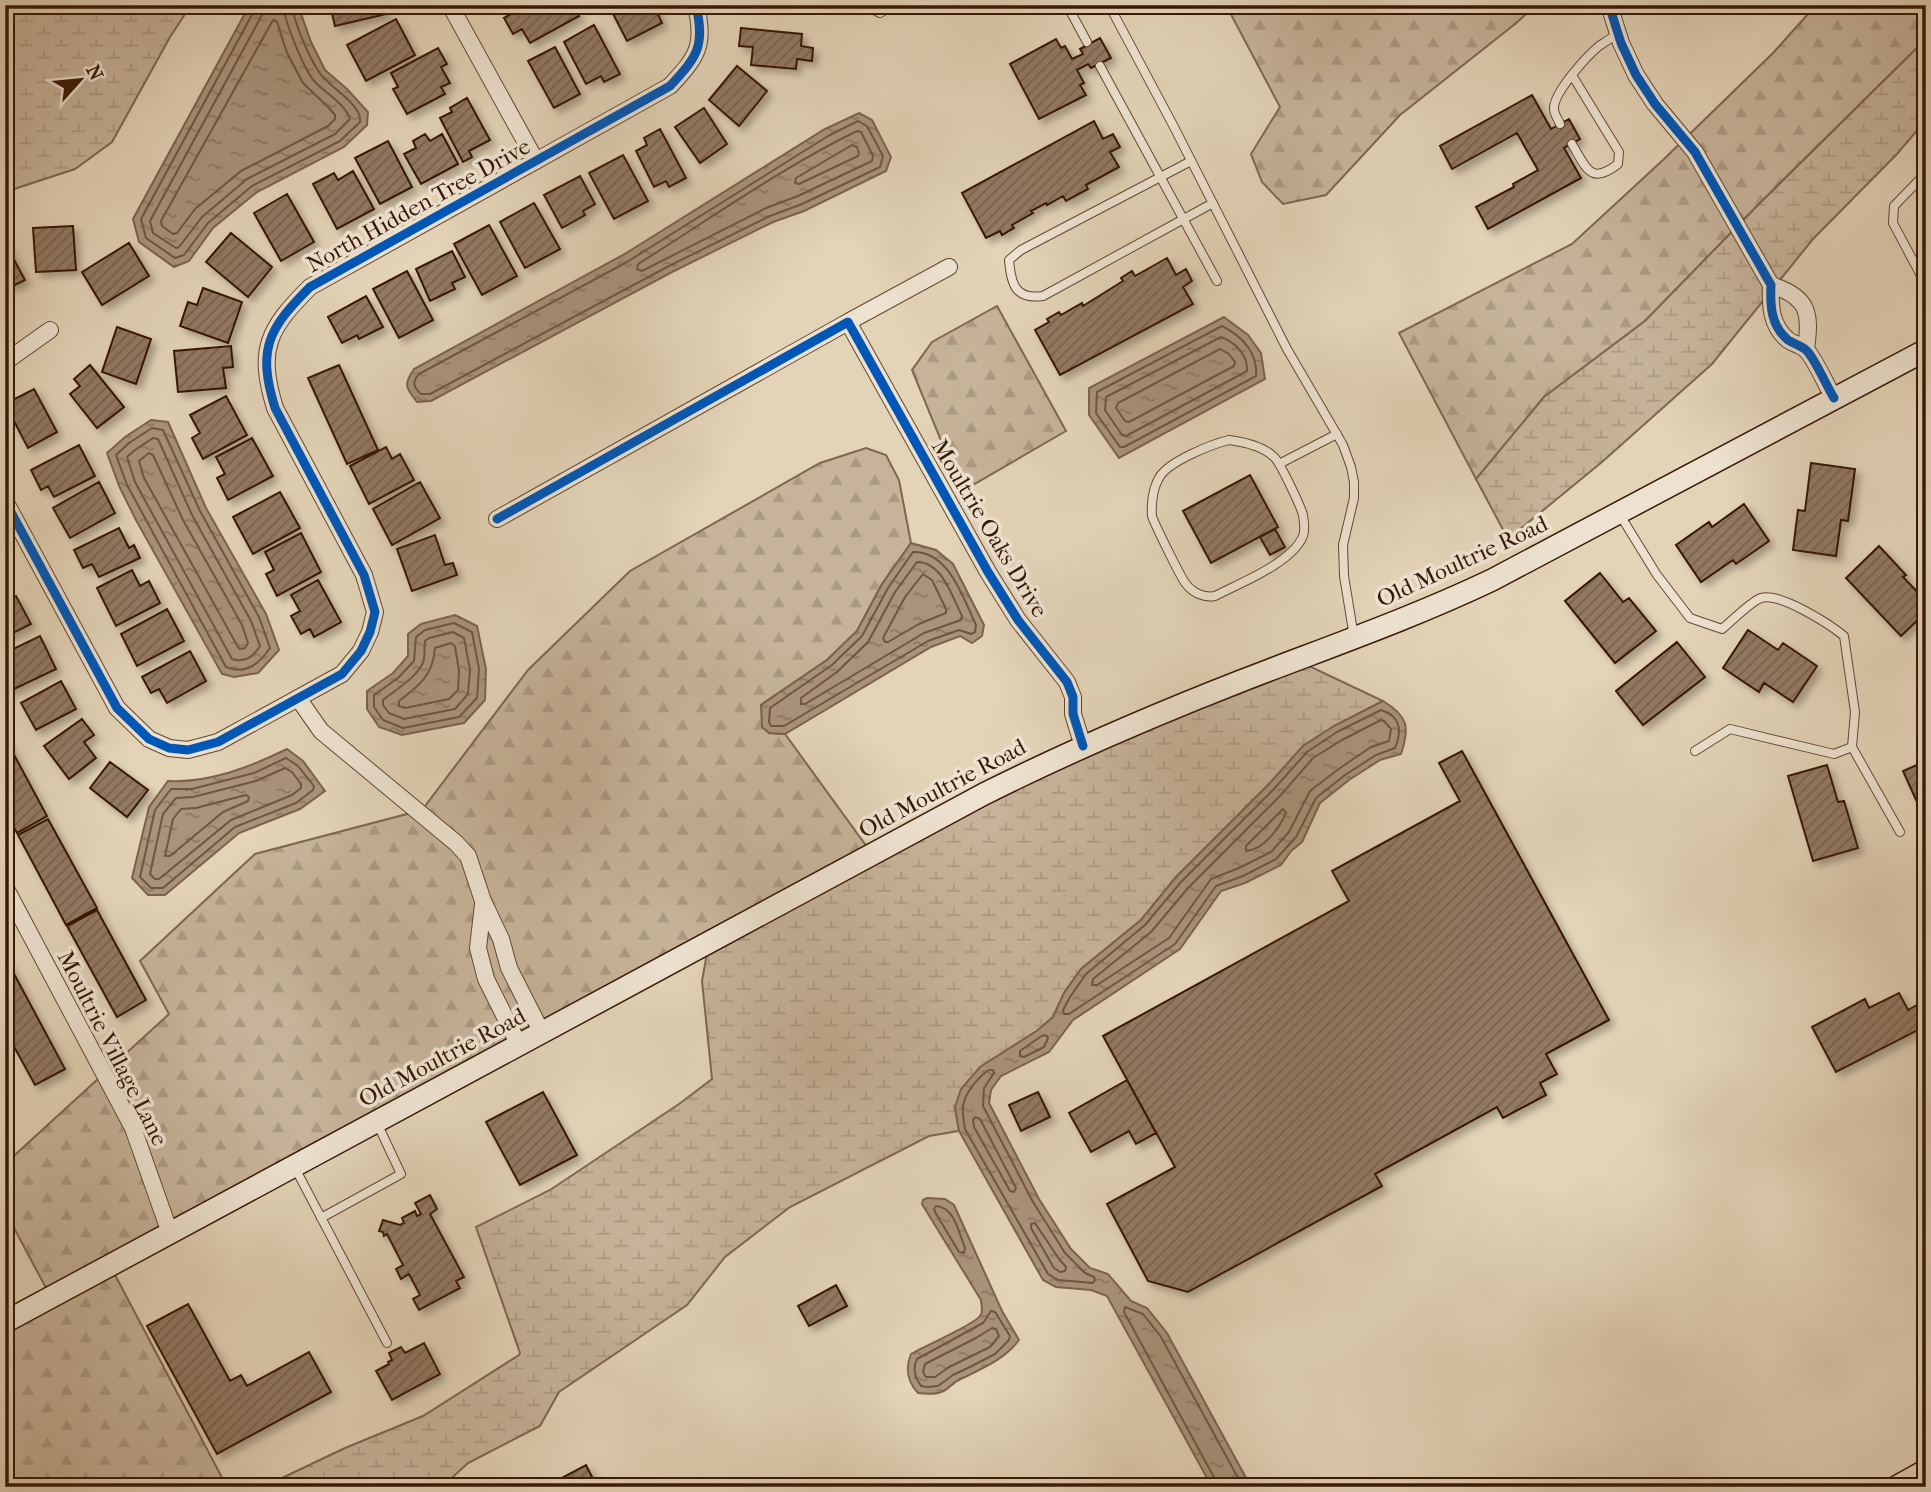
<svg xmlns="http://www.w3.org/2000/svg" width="1931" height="1492" font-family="'IM FELL French Canon',serif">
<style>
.forest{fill:url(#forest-firs);stroke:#7f6650;stroke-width:2}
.wetland{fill:url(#wetland-marsh);stroke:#7f6650;stroke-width:2}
.water{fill:url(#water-ripples);stroke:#7c624c;stroke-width:2}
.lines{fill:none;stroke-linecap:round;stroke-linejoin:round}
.shore{stroke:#705640;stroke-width:2}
.building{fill:url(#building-hatch);stroke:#381806;stroke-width:2;filter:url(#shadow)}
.service-casing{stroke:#634732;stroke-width:10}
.minor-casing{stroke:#634732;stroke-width:18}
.secondary-casing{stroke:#381806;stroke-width:24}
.primary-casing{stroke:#381806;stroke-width:27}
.service{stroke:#ede2d0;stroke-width:8}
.minor{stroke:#ede2d0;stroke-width:16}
.secondary{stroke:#ede2d0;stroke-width:21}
.primary{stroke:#e3d3b7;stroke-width:24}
.cycleway-casing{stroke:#ede2d0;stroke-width:13}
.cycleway{stroke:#0057b8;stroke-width:9}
.labels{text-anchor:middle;stroke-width:7;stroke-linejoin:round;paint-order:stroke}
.street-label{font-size:23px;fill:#381806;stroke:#ede2d0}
</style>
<defs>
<pattern id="forest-firs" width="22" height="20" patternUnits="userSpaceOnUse" patternTransform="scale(1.75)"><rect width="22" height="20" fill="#c6b399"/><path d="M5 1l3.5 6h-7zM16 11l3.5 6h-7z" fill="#ab9982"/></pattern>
<pattern id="wetland-marsh" width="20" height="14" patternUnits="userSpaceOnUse" patternTransform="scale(1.75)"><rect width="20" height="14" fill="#c6b399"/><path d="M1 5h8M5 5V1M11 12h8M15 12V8" fill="none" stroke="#ab9982"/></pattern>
<pattern id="water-ripples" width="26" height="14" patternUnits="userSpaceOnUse" patternTransform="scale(1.75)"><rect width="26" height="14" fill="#a9937b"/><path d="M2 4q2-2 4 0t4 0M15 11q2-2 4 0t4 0" fill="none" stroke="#8b7763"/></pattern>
<pattern id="building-hatch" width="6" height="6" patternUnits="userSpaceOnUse" patternTransform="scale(1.75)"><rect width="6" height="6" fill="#917962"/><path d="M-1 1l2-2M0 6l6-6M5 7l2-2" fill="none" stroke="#77624f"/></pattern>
<filter id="shadow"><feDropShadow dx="5" dy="5" stdDeviation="3.5" flood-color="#0004"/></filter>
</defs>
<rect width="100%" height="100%" fill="#e3d3b7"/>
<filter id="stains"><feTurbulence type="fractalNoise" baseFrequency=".00286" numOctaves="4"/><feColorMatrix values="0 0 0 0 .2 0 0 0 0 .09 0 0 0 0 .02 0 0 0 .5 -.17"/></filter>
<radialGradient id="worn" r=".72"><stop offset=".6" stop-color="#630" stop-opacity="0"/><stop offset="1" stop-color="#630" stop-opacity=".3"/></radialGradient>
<!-- forest -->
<path class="forest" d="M1226,5H1536L1515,24L1400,115L1326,195L1283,204L1262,182L1251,154L1280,107Z
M1816,5H1926V39L1758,205L1645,321L1544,397L1476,479L1399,333L1572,244L1663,160L1773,53Z
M997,306L1066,431L971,486L956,477L912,370L932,342Z
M866,448L886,455L899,480L911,543L882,584L857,631L827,660L761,705L769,733L785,734L867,847L46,1288L5,1211V1164L169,1014L140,961L255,854L422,810L528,670L630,571L820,463Z
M114,1273L227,1487H5V1332Z"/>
<!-- wetland -->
<path class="wetland" d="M21,5H191L170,37L112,142L75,169L5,192V17Z
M1926,39V120L1897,154L1813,239L1712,364L1602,462L1508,539L1476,479L1544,397L1645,321L1758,205Z
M1309,666L1383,701L1334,726L1303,746L1269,784L1176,877L1141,920L1081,969L1064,993L1053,1017L1038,1030L1018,1044L955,1107L959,1131L929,1136L790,1207L725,1257L687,1305L559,1392L540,1426L468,1463L442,1487H263L345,1448L423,1416L519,1355L520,1353L476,1227L550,1190L679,1104L712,1079L702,981L707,953L988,802L1121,739Z"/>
<!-- water -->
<path class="water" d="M298,5L311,42L325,70L347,89L368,112L367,125L344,147L257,192L213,228L189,261L174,267L139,242L133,219L249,6Z
M859,113L872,120L891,157L886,171L804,211L773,222L672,272L431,401L417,402C406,388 403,385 414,369L623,255L825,129Z
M1224,317L1248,335L1261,353L1265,379L1119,458L1089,415V388Z
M151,420L168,422L206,508L266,614L279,650L258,673L234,677L222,674L136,520L120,488L107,453L125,437Z
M911,543L936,550L953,564L984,625L982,636L972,643L960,636L931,647L785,734L769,733L762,727L761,705L827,660L857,631L882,584Z
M455,615L477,626L486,669L485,700L464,723L402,735L379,727L367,709V691L393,673L408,656V634L421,624Z
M1383,701C1408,716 1410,727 1401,754L1380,760L1349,780L1320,803L1302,842L1291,851L1281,865L1245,883L1221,891L1180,949L1073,1020L1049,1052L1001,1076L991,1090L989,1103L1039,1199L1071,1249L1090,1268L1108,1274L1131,1301L1147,1308L1167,1333L1251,1487H1212L1107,1296L1091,1290L1056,1287L1043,1280L959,1131L955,1107L961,1089L980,1067L1038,1030L1053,1017L1064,993L1081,969L1141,920L1176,877L1269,784L1303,746L1334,726Z
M287,749L303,761L325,791L300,809L239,833L165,895H148L132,878L149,807L168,781C210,783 250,767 287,749Z
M927,1198L945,1199L954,1205L1002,1311L1019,1340C1004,1360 981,1369 959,1380C952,1383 948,1390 941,1392C934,1395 926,1394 918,1393C907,1381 905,1369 911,1354C924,1346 974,1325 980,1316C984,1312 981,1305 981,1300L922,1204L923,1200Z"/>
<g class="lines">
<!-- shore -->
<path class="shore" d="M255,5L254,11L141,219L146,238L175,258L184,255L208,223L252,186L340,141L360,122C362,103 328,87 319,72C309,57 294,23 292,5
M264,5L262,15L150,221L153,233L176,248L179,247L202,217L247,179L335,134L350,119C345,104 327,94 316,83C304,71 285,22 283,5
M273,20L277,22L287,53L303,83L329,108L335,115V119L328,126L241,171L195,209L177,233L173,234L162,226L161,221Z
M858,121L867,126L883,156L880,167L802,204L770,216L669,266L430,394H421C413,387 412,382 419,374L627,262L828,136Z
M857,131L861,132L873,156L872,161L798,196L766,208L642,271L637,269L638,264C710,219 781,168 857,131Z
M852,145L857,147L859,153L858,156L799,184L795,183L796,178Z
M1222,326C1242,336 1258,353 1256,376L1124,447H1120L1096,413L1097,392Z
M1221,337C1235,342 1248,355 1247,371L1126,436L1122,435L1105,410L1106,397Z
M1220,349L1229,354L1235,362L1234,366L1129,422L1125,421L1116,408L1118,403Z
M152,428L163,430L200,511L259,617L270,648C259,664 246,675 226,667L127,485L116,455L129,443Z
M153,438L158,439L192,515L251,621L260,646C254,656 245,663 232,659L135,482L127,457L135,450Z
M149,453L153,455L183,520L242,625L248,643L245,648L240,649L238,647L144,478L139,461Z
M913,552C949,551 963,598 976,625L975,632L971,634L959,630L928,641L784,726H771L769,722L770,708L832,665L862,636L888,588Z
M917,562C942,562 952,596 962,616L961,620L924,633L805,704H801V698L837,672L868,642L895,592Z
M923,574L932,580L946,609V613L919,624L888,642H885L883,638L905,597Z
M454,623L472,632L479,669L477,698L459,717L403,728L383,720L374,707V695L398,678L414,661L416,637L425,630Z
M453,632L464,638L470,670L468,694L455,709L404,719L389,713L383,705V700C395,690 421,675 424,659C425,653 424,647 425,641L429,638Z
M451,643L455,646L459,671L458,690L449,699L405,708L399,706V701C420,685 433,675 435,648Z
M1381,710C1401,716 1402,731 1395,748L1376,755L1345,775L1316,798L1296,837L1276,859L1243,876L1216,886L1175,944L1069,1014H1064L1063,1010L1070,997L1086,974L1145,925L1181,882L1274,789L1307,752L1337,732Z
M1381,720L1384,721L1391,729L1389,741L1371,747L1340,768L1310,791L1289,832L1271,852L1239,868L1211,879L1169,938L1097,985H1092L1093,979L1151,932L1188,888L1280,796L1313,758L1342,740Z
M286,758L298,766L314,786L313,790L296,803L235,827L163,888H151L140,877L155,810L171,789H192L254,773Z
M285,768L292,772L301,784V788L292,795L231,820L159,879H155L150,874L163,814L176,798L193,797L256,781Z
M246,795L249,797L248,801L223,812L170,856H165L173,819L181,809L196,808Z
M1283,809L1286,813C1279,829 1263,850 1246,851V846Z
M1043,1035L1047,1036L1048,1038L1044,1047L1024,1057L1020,1056V1051Z
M989,1070H993L994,1073L984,1088L983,1106L1033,1202L1065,1253L1085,1273L1094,1277L1095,1280L1093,1283L1058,1280L1048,1274L965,1129C964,1122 962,1113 963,1106C965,1093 978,1077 989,1070Z
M975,1117L980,1119L1016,1188L1014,1192L1010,1191L974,1127L973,1120Z
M936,1206C955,1207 959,1234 965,1248L964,1253L959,1252L935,1212L934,1209Z
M1035,1223L1059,1259L1066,1267L1065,1271L1060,1272L1054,1268L1031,1228V1224Z
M991,1311L995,1312L1010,1336L1009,1340L995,1354L972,1366L953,1375L938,1386L927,1387L921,1386C915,1377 912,1369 917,1359L983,1323Z
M992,1328L996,1329L999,1336L990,1347L949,1367L935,1377H926L923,1372L925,1364L976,1338Z
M1217,1487L1216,1481L1124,1312L1125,1307L1143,1314L1161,1337L1243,1487"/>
</g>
<!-- building -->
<path class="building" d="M330,5H384L386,14L335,26Z
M527,5H564L566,8L573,5L579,16L530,43L522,29L513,34L504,18Z
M616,5H661L655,8L662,23L627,41L610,8Z
M396,19L415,55L366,81L347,45Z
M594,25L620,74L604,82L601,76L586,84L564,42Z
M741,28L802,34L801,46L813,48L812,61L797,59L796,69L751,65L753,47L739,46Z
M1100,38L1111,58L1091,68L1088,64L1077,70L1084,83L1080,85L1086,95L1039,119L1010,64L1056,39L1061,48L1065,46L1072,59L1083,54L1080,49Z
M555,47L580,94L554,108L528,61Z
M438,48L447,64L441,67L450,83L441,87L445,94L407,114L393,89L398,87L391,73Z
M737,66L767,91L739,126L709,100Z
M1532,95L1551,129L1569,119L1580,139L1564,148L1581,178L1488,229L1476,207L1514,187L1513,184L1538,170L1517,133L1452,169L1440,146Z
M467,98L490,140L469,151L472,157L463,162L440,118L452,112L450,108Z
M704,108L727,144L700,163L675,127Z
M1094,121L1103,139L1113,134L1120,147L1110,152L1119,167L1086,185L1088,189L1066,201L1063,196L1047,205L1046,203L1031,211L1033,213L1012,225L1014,228L1002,235L1000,231L986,238L962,193Z
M660,129L686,178L669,187L666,181L654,187L636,151L647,145L644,138Z
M425,134L430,141L442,134L458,164L421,184L404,154L416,148L413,141Z
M388,141L412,187L380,204L355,158Z
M623,155L648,201L614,219L589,173Z
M353,171L374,209L337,229L313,184L334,173L338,180Z
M580,176L595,204L583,211L585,215L562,228L544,195Z
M287,194L314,242L281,261L254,213Z
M534,203L560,249L525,268L500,222Z
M489,225L517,276L482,295L454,244Z
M73,226L76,270L36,272L33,228Z
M231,233L272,267L248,297L206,262Z
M5,243L25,280L13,286L10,282L5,285Z
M129,243L149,276L102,305L82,272Z
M452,251L465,277L452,283L455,289L430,301L416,269Z
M1167,258L1176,275L1186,269L1192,281L1183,287L1193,304L1060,375L1035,330L1049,322L1047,319L1059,312L1061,315L1082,303L1083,306L1123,281L1121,278L1132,271L1135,276Z
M407,271L433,320L399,338L373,289Z
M203,288L242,302L228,343L180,326L188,302L197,305Z
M366,296L383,327L359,339L357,335L342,343L328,317Z
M117,327L151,339L136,384L102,372Z
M231,346L233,367L223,368L226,388L178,392L174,351Z
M90,365L124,407L97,428L70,394L80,386L74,379Z
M339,365L378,450L347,464L308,378Z
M34,389L57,432L28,448L5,404Z
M226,396L247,435L203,459L192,438L200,433L190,415Z
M252,438L273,476L228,500L217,478L225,474L216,457Z
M79,445L95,476L54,497L48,486L41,490L31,470Z
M386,447L392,459L400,454L414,480L369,504L350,466Z
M1811,463L1855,469L1848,521L1841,520L1836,556L1793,550L1798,510L1805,511Z
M1250,475L1278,527L1211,563L1183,511Z
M99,482L115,513L70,538L53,508Z
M420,482L440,518L392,545L373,509Z
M280,492L300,528L253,554L233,517Z
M1744,504L1769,541L1736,564L1733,560L1701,582L1676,545L1709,522L1712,527Z
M119,528L129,548L134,545L140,558L99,577L92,564L83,568L74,550Z
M1275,529L1285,547L1270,555L1260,537Z
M301,533L321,572L277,596L266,574L274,570L265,552Z
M435,535L445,565L453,563L457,575L412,591L397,549Z
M1879,546L1906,575L1903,577L1926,601V612L1901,636L1846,578Z
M132,570L140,586L149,581L160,603L116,626L97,588Z
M1600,573L1623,602L1629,598L1656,631L1615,663L1565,601Z
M318,580L341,622L314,637L310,629L301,634L291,616L300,611L291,595Z
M16,596L31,624L5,637V602Z
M167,609L184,641L137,666L121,634Z
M1748,630L1778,650L1783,643L1817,666L1793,702L1764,683L1759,692L1723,668Z
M40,636L56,669L8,692L5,686V653Z
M1677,642L1705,677L1643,725L1616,691Z
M190,651L206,681L167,703L159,689L151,693L142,677Z
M61,681L76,709L36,730L21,703Z
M82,719L94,735L84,742L96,758L69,779L44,746Z
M5,738L47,816L17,833L5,812Z
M1462,751L1609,1020L1546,1054L1557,1074L1540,1083L1546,1095L1503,1118L1497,1107L1375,1174L1382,1186L1188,1292L1148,1281L1107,1204L1175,1167L1103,1036L1349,901L1332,871L1460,801L1439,763Z
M1926,761V809L1921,811L1903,771Z
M110,762L148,790L127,817L90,788Z
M1827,765L1838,802L1844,801L1858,848L1813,861L1788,776Z
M48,819L97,908L66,925L18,835Z
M97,910L146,1000L117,1017L67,926Z
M5,957L65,1069L35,1085L5,1030Z
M1899,993L1908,1010L1926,1000V1026L1836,1072L1812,1027L1865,999L1869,1008Z
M1127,1080L1156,1133L1136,1144L1129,1131L1091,1152L1069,1113Z
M543,1092L577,1155L520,1185L486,1122Z
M1038,1092L1050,1117L1021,1131L1009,1105Z
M430,1195L437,1209L430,1214L464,1277L456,1281L460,1288L419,1310L413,1299L420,1295L409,1274L401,1279L396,1269L403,1265L387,1234L384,1236L383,1232L379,1231L383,1220L400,1225L404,1223L402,1218L415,1211L417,1216L421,1214L415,1203Z
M836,1285L847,1306L809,1326L798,1306Z
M188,1304L230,1381L241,1375L247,1386L309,1352L331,1392L217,1454L147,1326Z
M424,1343L440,1374L392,1400L376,1371L389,1364L388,1362L392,1360L389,1353L401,1347L405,1353Z
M586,1465L597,1487H545Z"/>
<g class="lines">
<defs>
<path id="service" d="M865,5L880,13L894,5
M1067,5L1087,42
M1109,5L1173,125L1287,349L1343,445L1351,467L1354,482V498L1343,545L1344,576L1354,637
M1100,66L1217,281
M1560,124C1558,119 1554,114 1554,109C1553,93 1587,56 1599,46C1605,42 1611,38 1618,34
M1572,144C1586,167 1590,186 1618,164L1619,152L1572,75
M1191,161L1021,250L1009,260C1011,285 1016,300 1043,296L1213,203
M1926,173L1894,206L1893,223L1926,285
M1229,440C1244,442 1263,446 1274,457C1280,462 1301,507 1303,515C1304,521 1305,531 1303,536C1292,563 1240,583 1215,596C1204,598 1193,593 1186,584C1181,578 1154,523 1152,516C1151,504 1153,488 1159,478C1167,462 1212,444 1229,440Z
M1279,464L1337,434
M1620,515L1657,575L1690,618L1722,629C1732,621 1750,602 1761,598C1780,592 1829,624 1844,636L1855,712L1852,747L1834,754L1730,729L1695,751
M1852,747L1900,832
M294,1166L387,1343
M321,1218L401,1174L377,1123"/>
<path id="minor" d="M450,5L536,161
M1609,5L1621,43L1636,75L1655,104L1695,152L1771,285C1770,306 1771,326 1788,340C1794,344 1803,346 1807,351C1815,359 1827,387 1834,398
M1771,285C1809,297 1811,313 1806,349
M848,322L949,267
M5,362L50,330
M5,501L117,708L149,739L169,748L188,750L218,742L342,674L361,651L370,632L375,612L364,575L275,408C257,349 268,329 310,287L670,86C698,56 705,46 696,5
M497,519L848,322L988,572L1018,620L1067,682L1073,697V714L1083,746
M298,698L321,731L456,843L468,856L483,901L501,939L509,968L542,1033
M5,887L133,1128L170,1233
M483,904L478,948L486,979L519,1045"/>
<path id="secondary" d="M5,1322L984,794C1068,752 1154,715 1241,681C1326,648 1410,619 1492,580L1926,350"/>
<path id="primary" d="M1899,1487L1926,1472"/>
</defs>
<!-- service casing -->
<use href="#service" class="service-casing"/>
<!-- minor casing -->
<use href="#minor" class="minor-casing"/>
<!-- secondary casing -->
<use href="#secondary" class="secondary-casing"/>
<!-- primary casing -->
<use href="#primary" class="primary-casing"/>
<!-- service -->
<use href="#service" class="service"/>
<!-- minor -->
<use href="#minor" class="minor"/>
<!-- secondary -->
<use href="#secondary" class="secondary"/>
<!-- primary -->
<use href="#primary" class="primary"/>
<defs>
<path id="cycleway" d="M1609,5L1621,43L1636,75L1655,104L1695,152L1771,285C1770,306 1771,326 1788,340C1794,344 1803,346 1807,351C1815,359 1827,387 1834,398
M5,501L117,708L149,739L169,748L188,750L218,742L342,674L361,651L370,632L375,612L364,575L275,408C257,349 268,329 310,287L670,86C698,56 705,46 696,5
M497,519L848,322L988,572L1018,620L1067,682L1073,697V714L1083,746"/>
</defs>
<!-- cycleway casing -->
<use href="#cycleway" class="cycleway-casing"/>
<!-- cycleway -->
<use href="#cycleway" class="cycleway"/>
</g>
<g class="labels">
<!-- street labels -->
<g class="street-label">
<text transform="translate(418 205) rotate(-29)" y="8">North Hidden Tree Drive</text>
<text transform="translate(990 528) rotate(59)" y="8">Moultrie Oaks Drive</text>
<text transform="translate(1462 561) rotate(-25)" y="8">Old Moultrie Road</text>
<text transform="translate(942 788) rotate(-28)" y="8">Old Moultrie Road</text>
<text transform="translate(113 1048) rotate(63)" y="8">Moultrie Village Lane</text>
<text transform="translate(442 1057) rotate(-28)" y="8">Old Moultrie Road</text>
</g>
</g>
<!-- margin -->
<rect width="1931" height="1492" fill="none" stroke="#e3d3b7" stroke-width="28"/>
<rect x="7" y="7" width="1917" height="1478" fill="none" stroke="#381806" stroke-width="3.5"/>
<rect x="14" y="14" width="1903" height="1464" fill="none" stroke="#381806" stroke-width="2"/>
<!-- north arrow -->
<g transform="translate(80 80) rotate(63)" stroke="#ede2d0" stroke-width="5" paint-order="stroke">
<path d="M0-5L12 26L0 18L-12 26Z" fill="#381806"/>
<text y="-10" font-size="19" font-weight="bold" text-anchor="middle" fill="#381806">N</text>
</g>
<rect width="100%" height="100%" filter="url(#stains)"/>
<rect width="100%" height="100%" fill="url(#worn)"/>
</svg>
